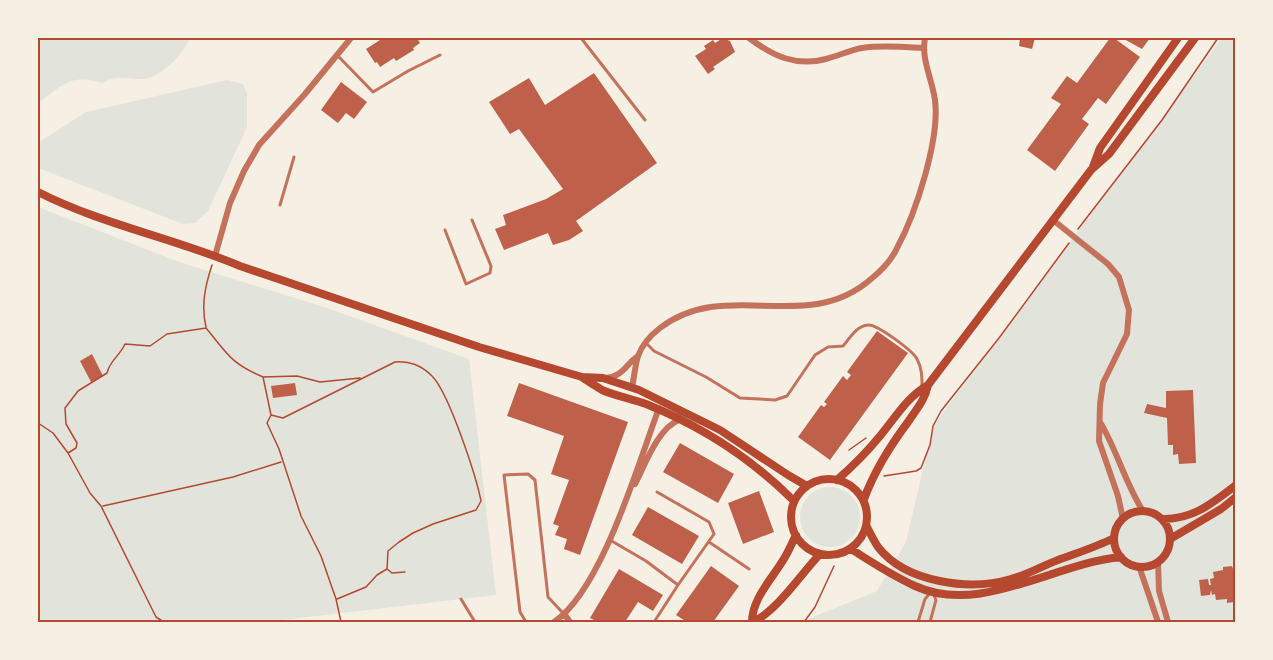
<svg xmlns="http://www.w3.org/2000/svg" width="1273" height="660" font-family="'DM Sans',sans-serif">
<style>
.green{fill:#e2e4dc}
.building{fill:#bf614a}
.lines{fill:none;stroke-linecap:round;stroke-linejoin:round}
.path{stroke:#b5482f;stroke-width:1.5}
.service{stroke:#c5725c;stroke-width:3}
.minor{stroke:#c5725c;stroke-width:6}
.secondary{stroke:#b5482f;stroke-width:8}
.neatline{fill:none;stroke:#b5482f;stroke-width:2}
</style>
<rect width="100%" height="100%" fill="#f6efe4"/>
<!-- green -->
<path class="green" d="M38,38H190C184,53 162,77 145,79C128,80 117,74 102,83C70,73 62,86 38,103Z
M1222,38H1235V622H801L877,591L906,542L933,426Z
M227,80L243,84L247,93V127L208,211L195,223L183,224L38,168V140L41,141L86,112Z
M38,207L179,262L327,308L469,359L496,595L265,622H38Z
M800 517a30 30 0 1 1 60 0a30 30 0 1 1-60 0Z"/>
<!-- building -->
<path class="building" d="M379,38H417L420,43L413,48L414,50L396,61L394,58L380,67L377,62L375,63L366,49L380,40Z
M723,38L730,41L735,52L713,67L715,69L708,74L695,56L706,49L704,46L713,40L715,43Z
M1020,38H1035L1032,49L1019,46Z
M1110,38H1114L1140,57L1106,104L1098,98L1082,119L1089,124L1055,171L1027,150L1061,104L1051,98L1067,76L1077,83Z
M1122,38H1150L1142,49Z
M594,73L657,163L576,221L583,231L569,240L553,245L548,233L504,250L495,229L506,225L503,215L546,199L563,189L519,129L510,134L489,102L529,78L545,105Z
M341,82L367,102L354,119L346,113L338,123L321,110Z
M877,331L908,353L830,460L798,437L821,405L824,407L827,404L824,402L843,376L847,380L851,375L847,372Z
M92,354L103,376L91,382L80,361Z
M295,383L297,395L273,398L271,386Z
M519,383L628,422L580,555L564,549L567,539L555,535L559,526L553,524L569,480L551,474L564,436L507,416Z
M1193,390L1196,463L1179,464L1178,454L1173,455V445H1168L1167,418L1144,413L1147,404L1166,408V391Z
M680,443L734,474L718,503L663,472Z
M759,491L774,532L743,544L728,503Z
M648,507L699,536L682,564L632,535Z
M711,566L739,586L713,622H687L676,615Z
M1232,566L1233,569L1236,568L1234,602L1227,603V599L1216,600L1215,594L1212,595L1211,590L1210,595L1201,596L1199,580L1208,579L1209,585H1211L1210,579L1214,578L1213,572L1223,570V567Z
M619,569L663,595L653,611L638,602L625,622H598L590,618Z"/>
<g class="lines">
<!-- path -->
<path class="path" d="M1078,229L1162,120L1218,38
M206,327C201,306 205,286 212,265
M263,377L297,376L320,382L360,378
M271,415L283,418L395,362C410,361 421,365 432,376C449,393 476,476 481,501L476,510L433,524L413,533L399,542L388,551L387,569L377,575L366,587L337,599
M38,423L53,433L68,453
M849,450L866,438
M884,476L916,471L921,468L930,445L933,426L941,411L999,338L1069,243
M103,506L233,477L281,462
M387,569L392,573L405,572
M164,622L156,617L101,506L90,493L68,453L76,448L77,443L66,424L65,408L78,391L107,373C110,360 119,357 125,344L150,346L167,334L206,328C227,353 230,363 263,377L271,415L267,423L279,449L301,516L321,556L336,599L341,622
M804,622L815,607L834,566"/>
<!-- service -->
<path class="service" d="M581,38L645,120
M338,56L373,92L408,71L440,55
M280,205L294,157
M445,230L466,284L490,273L491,266L472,220
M646,343L654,351L706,377L740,398L775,400L787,396L815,355L828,347L843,346C850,338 856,326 868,325C877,324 913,351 917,359C922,368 922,377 922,387
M610,540L646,561L678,585L714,534L709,522L657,492
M709,542L749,569
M461,599L475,622
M526,622L520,612L504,475L528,474L535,480L548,597L562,612
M654,622L678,585
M918,622L925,599L932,591L936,600L930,622"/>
<!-- minor -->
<path class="minor" d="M749,38C773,56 796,67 826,59C838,56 850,50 862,48C882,45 903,47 923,48
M1053,220L1108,264L1119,277L1129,310L1127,334L1103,383L1100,404L1099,441L1118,496L1123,519
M215,256L230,203L244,171L259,145L305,94L351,38
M606,378C624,376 625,365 638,356
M632,388C634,378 635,366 638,356C642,345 651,335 660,328C727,277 806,336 871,279C881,271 891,261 897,248C916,213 940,139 935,100C932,79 921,59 925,38
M1100,422C1117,450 1125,483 1143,511
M635,484C645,465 658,428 679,420
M1158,562L1159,591L1168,622
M1139,566L1158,622
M565,615L570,622
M554,622C602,590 638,464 659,408"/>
<!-- secondary -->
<path class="secondary" d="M1093,167L1100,148L1178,38
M38,192C103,225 174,238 240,266L479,347L582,377L603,378L639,390L720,430L788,475L807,486
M583,378C589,382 596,386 602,390C616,396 632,399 646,404C701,426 753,460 794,501
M791 517a38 38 0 1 1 76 0a38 38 0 1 1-76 0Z
M837,480C853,466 867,452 880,436C896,417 906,398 928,385
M864,499C874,472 890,446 908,422C917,408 924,402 928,385L1091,170L1109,154L1195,38
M1114 539a28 28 0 1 1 56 0a28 28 0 1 1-56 0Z
M1162,519C1192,520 1213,503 1236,485
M867,527C870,533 874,541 878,547C906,583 970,591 1011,579C1027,575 1042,566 1058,560C1077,553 1096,547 1114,538
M1170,539L1221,509L1236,497
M851,549C871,562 893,576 915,586C980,616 1055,563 1121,557
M752,622C752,598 773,578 785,557C789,550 792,543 796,535
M753,622C777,611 801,574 820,554"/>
</g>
<!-- border -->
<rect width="1273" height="660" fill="none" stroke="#f6efe4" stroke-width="78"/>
<rect x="39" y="39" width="1195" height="582" class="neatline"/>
</svg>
